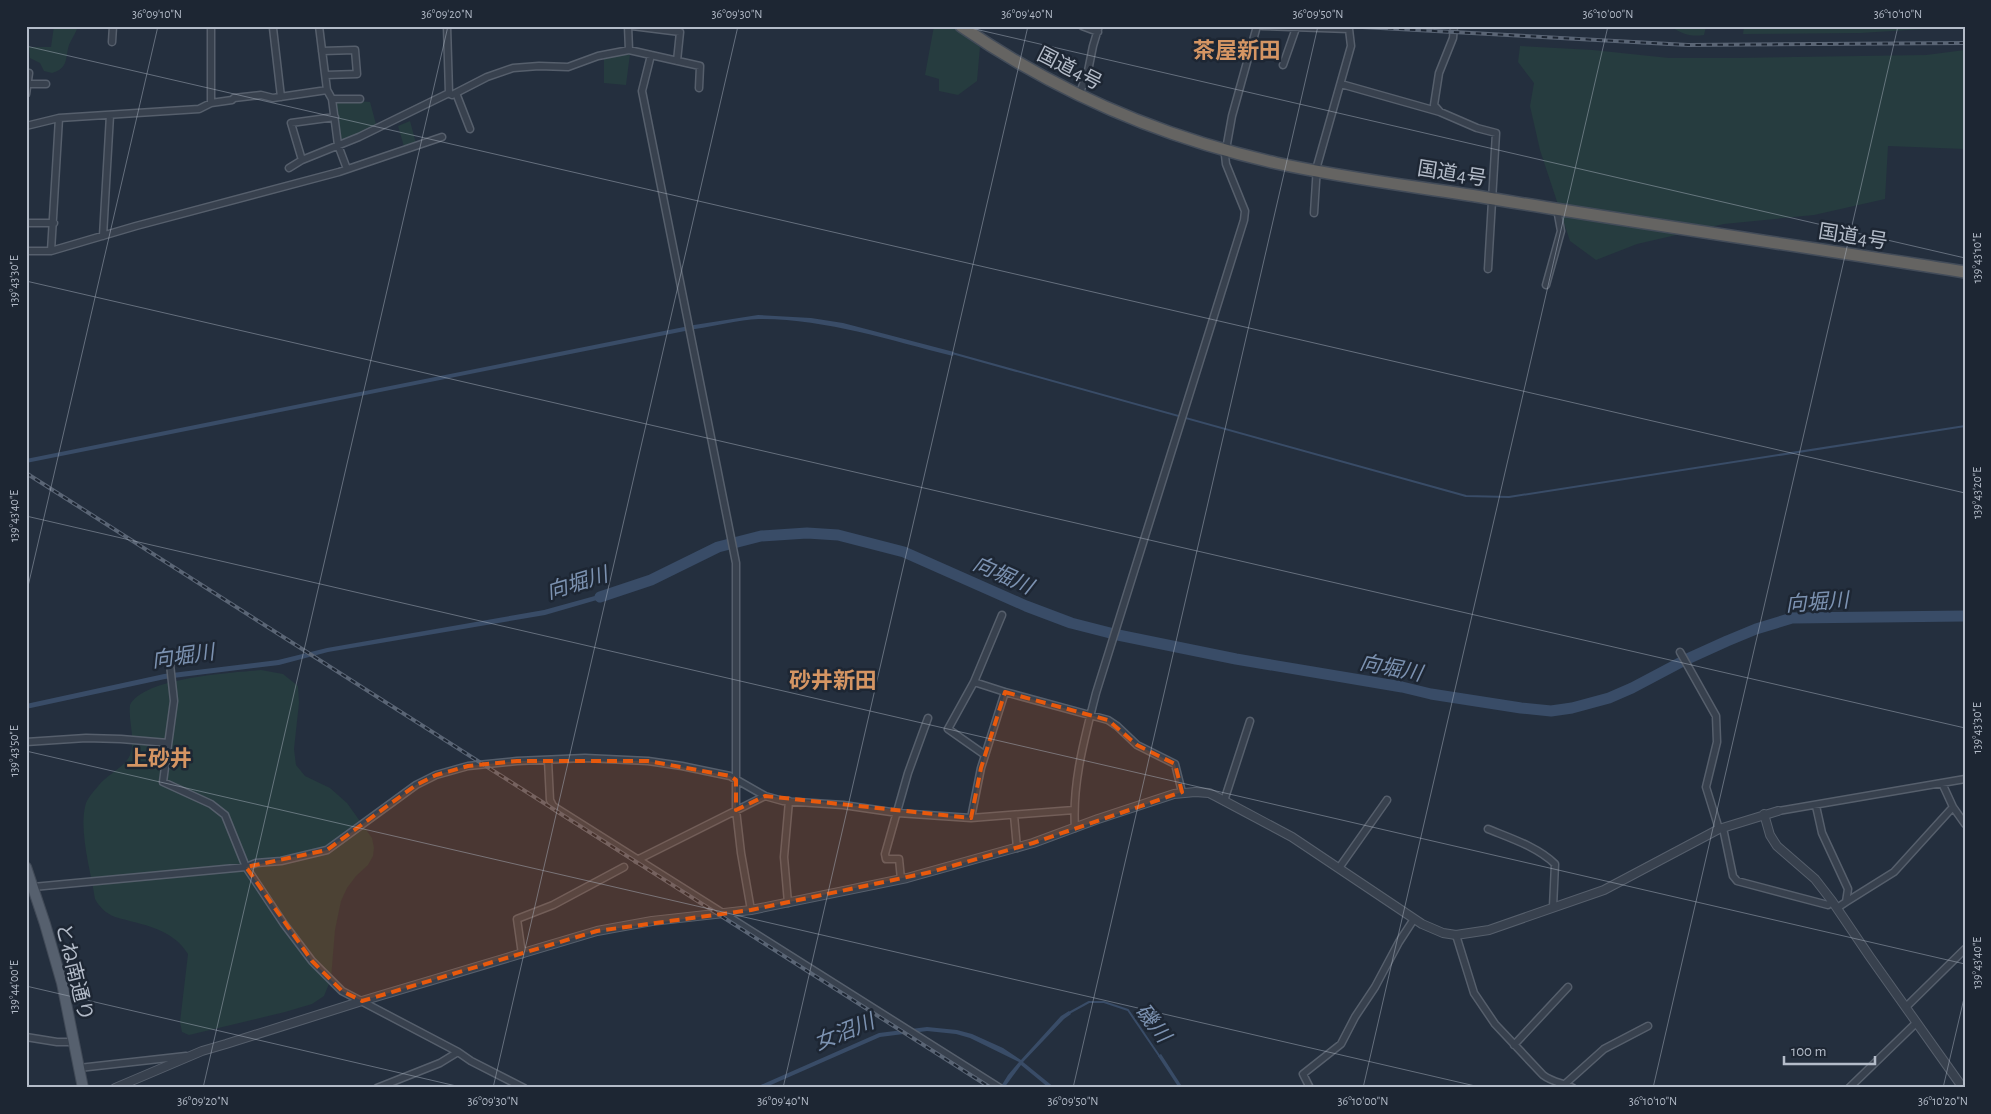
<svg xmlns="http://www.w3.org/2000/svg" width="1991" height="1114" font-family="'Alegreya Sans','Noto Sans JP',sans-serif">
<style>
.green{fill:#263c3f}
.water{fill:#394c67}
.lines{fill:none;stroke-linecap:round;stroke-linejoin:round}
.stream{stroke:#394c67;stroke-width:2}
.river{stroke:#394c67;stroke-width:11}
.minor-casing{stroke:#565f6c;stroke-width:9}
.tertiary-casing{stroke:#565f6c;stroke-width:10}
.primary-casing{stroke:#414a57;stroke-width:12}
.trunk-casing{stroke:#434c59;stroke-width:14}
.minor{stroke:#38414e;stroke-width:6}
.tertiary{stroke:#38414e;stroke-width:8}
.primary{stroke:#56606e;stroke-width:10}
.trunk{stroke:#656462;stroke-width:11}
.rail-casing{stroke:#5a6575;stroke-width:4}
.rail{stroke:#1d2633;stroke-width:2;stroke-dasharray:5.5;stroke-linecap:butt}
.marked{fill:#e8590c;fill-opacity:0.2;stroke:#e8590c;stroke-width:4;stroke-dasharray:10 6;stroke-linejoin:round}
.ticks{fill:none;stroke:#b4bcc9;stroke-width:1;stroke-opacity:0.45}
.labels{text-anchor:middle;stroke-width:5;stroke-linejoin:round;paint-order:stroke}
.street-label{font-size:20px;fill:#b4bcc9;stroke:#1d2633}
.water-label{font-size:21px;font-style:italic;fill:#7c92b1;stroke:#1d2633}
.quarter-label{font-size:22px;font-weight:bold;fill:#d59563;stroke:#1d2633}
.neatline{fill:none;stroke:#b4bcc9;stroke-width:2}
.ticks-label{font-size:12px;text-anchor:middle;fill:#b4bcc9}
</style>
<rect width="100%" height="100%" fill="#242f3e"/>
<!-- green -->
<path class="green" d="M54,26H78C76,33 72,38 69,45C65,58 69,68 52,73L44,71L40,63L30,58L29,47H51Z
M934,26H952L980,47L977,81L958,95L939,91V79L925,75Z
M1670,26H1705L1706,27L1704,35C1690,37 1682,34 1670,26Z
M1744,26H1939V28L1861,33L1743,34Z
M1520,46L1593,50L1669,58H1737L1926,55L1965,50V149L1888,146L1885,199L1814,215L1724,224L1637,244L1596,260L1570,241L1540,150L1530,106L1534,83L1518,62Z
M623,53L630,54L626,85L604,83V58Z
M334,99L370,102L377,128L338,145Z
M410,121L417,147L405,150L398,126Z
M261,670L283,674L298,686L299,703L294,749L296,765L305,776L330,788L347,803L372,838L374,848L373,856L368,865L356,876L347,888L341,901L335,930L331,979L324,996L312,1004L285,1012L189,1035L182,1032L180,1022L188,954C172,928 143,925 115,917C106,913 100,908 95,899C91,872 78,829 86,803C89,796 95,790 99,785C108,774 125,767 130,755C136,739 128,721 130,705C145,677 231,673 261,670Z"/>
<!-- water -->
<path class="water" d="M758,315L811,318L843,323L954,352L953,356C889,340 826,319 759,319C738,320 716,326 695,329L26,463V459L694,325Z
M613,591L614,595L545,615L328,652L279,665L165,679L26,709V704L164,674L278,660L327,648L544,610Z
M1069,1011L1071,1014L1064,1019L1023,1062L1055,1088H1049L1021,1065L1004,1088H1000L1008,1075L1019,1062L970,1038L956,1034L927,1031L880,1037L764,1088H754L879,1033L927,1027L957,1030L972,1034L1003,1048L1021,1060L1061,1016Z
M1161,1054L1183,1088H1179L1158,1056Z"/>
<g class="lines">
<!-- stream -->
<path class="stream" d="M952,353L1466,496L1509,497L1965,426
M1069,1013L1089,1002H1104L1128,1010L1160,1057"/>
<!-- river -->
<path class="river" d="M600,597L651,580L718,547L761,536L807,533L838,535L904,552L1026,606L1071,623L1118,635L1236,659L1402,687L1431,694L1521,708L1551,711L1572,708L1609,698L1632,688L1685,660L1727,641L1756,629L1792,618L1965,616"/>
<defs>
<path id="minor" d="M211,26V103
M319,26L327,90L332,99L338,145L347,169
M628,26L629,50
M632,26L680,32L677,61
M1082,26L1098,32
M1262,26L1349,29L1351,46L1317,166L1314,213
M273,28L281,97
M112,42L113,26
M322,51L355,50L357,74L326,75
M651,55L700,66L699,88
M1283,65L1296,28
M28,84H46
M1341,84L1440,112L1477,128L1496,133L1488,269
M449,93L452,95L487,77L513,68L539,66L568,67L598,56L629,50L651,55L642,91L736,563V810L741,853L751,910
M456,93L470,129
M26,94L29,73
M1079,95L1088,71L1093,46L1099,26
M332,99H360
M1440,112L1434,105L1439,73L1453,38L1454,26
M26,126L59,118L199,109L211,103L232,100L234,98L261,95L273,98L327,90
M302,160L291,123L335,117
M289,168L302,160L359,137L449,93L447,26
M26,223H54
M103,236L110,115
M26,251H51L136,226L339,172L442,137
M51,251L59,118
M1546,285L1561,231L1557,209
M1680,652L1716,716L1717,742L1706,787L1719,829
M169,655L174,701L163,782L211,804L225,815L246,867L284,924L312,961L342,991L458,1052L471,1061L524,1088
M974,682L948,729L985,755
M1005,692L1108,720L1117,726L1137,745L1175,764L1182,792
M26,742L86,738L121,739L168,743
M548,760L550,800L553,806L1000,1088
M1942,783L1953,807L1965,824
M1224,801L1250,721
M1816,806L1822,833L1848,889L1846,902L1837,908
M1778,811L1965,779
M1014,815L1017,848
M971,818L981,768L1005,692L974,682L1002,615
M1075,828C1072,782 1085,737 1096,693L1244,220L1245,211L1226,164L1225,155L1232,116L1257,26
M1723,828L1733,876L1737,881L1828,905L1832,901
M1488,829C1510,838 1538,847 1555,864L1553,907
M637,860L765,796
M1339,868L1387,800
M901,879L899,859H886L885,854L908,773L928,718
M33,887L246,867L256,863L281,861L327,850L416,785L436,775L468,766L517,761L585,758L648,761L682,766L730,776L765,796L783,801L843,805L898,813L971,818L1074,810
M1846,902L1894,872L1953,807
M788,903L784,857L789,801
M1456,935L1474,993L1495,1024L1543,1075C1552,1082 1563,1083 1573,1088
M522,954L517,919L553,905L624,867
M1906,1007L1965,949
M26,1037L57,1042H74
M1514,1045L1568,987
M79,1068L186,1056
M1565,1084L1604,1049L1648,1026
M377,1088L440,1063L458,1052
M1310,1088L1303,1074L1341,1044L1355,1017L1375,987L1399,942L1414,919
M1849,1088L1916,1023"/>
<path id="tertiary" d="M1764,814L1770,835L1777,846L1815,879L1832,901L1870,957L1963,1088
M115,1088L202,1051L226,1044L362,1001L597,931L652,921L751,910L907,878L1033,843L1098,819L1174,794L1195,792L1209,793L1217,797L1292,837L1422,924L1443,933L1456,935L1489,930L1604,890L1719,829L1778,811"/>
<path id="primary" d="M26,867L45,924L62,983L83,1088"/>
<path id="trunk" d="M961,26C1056,92 1164,138 1276,163C1348,179 1421,187 1494,199C1650,225 1808,247 1965,272"/>
</defs>
<!-- minor casing -->
<use href="#minor" class="minor-casing"/>
<!-- tertiary casing -->
<use href="#tertiary" class="tertiary-casing"/>
<!-- primary casing -->
<use href="#primary" class="primary-casing"/>
<!-- trunk casing -->
<use href="#trunk" class="trunk-casing"/>
<!-- minor -->
<use href="#minor" class="minor"/>
<!-- tertiary -->
<use href="#tertiary" class="tertiary"/>
<!-- primary -->
<use href="#primary" class="primary"/>
<!-- trunk -->
<use href="#trunk" class="trunk"/>
<defs>
<path id="rail" d="M1344,26L1688,45L1965,43
M26,473L991,1088"/>
</defs>
<!-- rail casing -->
<use href="#rail" class="rail-casing"/>
<!-- rail -->
<use href="#rail" class="rail"/>
</g>
<!-- marked area -->
<path class="marked" d="M1005,692L1108,720L1137,745L1175,764L1182,792L1033,843L931,872L751,910L597,931L362,1001L342,991L312,961L246,867L327,850L416,785L436,775L468,766L517,761H648L730,776L736,780V810L765,796L971,818L981,768Z"/>
<!-- ticks -->
<path class="ticks" d="M962,26L1965,258M26,46L1965,493M26,281L1965,728M26,516L1965,964M26,595L158,26M26,751L1484,1088M26,986L465,1088M203,1088L448,26M493,1088L738,26M783,1088L1028,26M1073,1088L1318,26M1363,1088L1608,26M1653,1088L1898,26M1943,1088L1965,994"/>
<g class="labels">
<!-- street labels -->
<g class="street-label">
<text transform="translate(1070 68) rotate(27)" y="7">国道4号</text>
<text transform="translate(1452 173) rotate(9)" y="7">国道4号</text>
<text transform="translate(1853 236) rotate(9)" y="7">国道4号</text>
<text transform="translate(75 972) rotate(76)" y="7">とね南通り</text>
</g>
<!-- water labels -->
<g class="water-label">
<text transform="translate(1003 575) rotate(24)" y="7">向堀川</text>
<text transform="translate(577 583) rotate(-17)" y="7">向堀川</text>
<text transform="translate(1817 602) rotate(-4)" y="7">向堀川</text>
<text transform="translate(183 656) rotate(-8)" y="7">向堀川</text>
<text transform="translate(1391 668) rotate(11)" y="7">向堀川</text>
<text transform="translate(1153 1023) rotate(52)" y="7">磯川</text>
<text transform="translate(844 1032) rotate(-22)" y="7">女沼川</text>
</g>
<!-- quarter labels -->
<g class="quarter-label">
<text x="1237" y="58">茶屋新田</text>
<text x="833" y="688">砂井新田</text>
<text x="159" y="766">上砂井</text>
</g>
</g>
<!-- border -->
<rect width="1991" height="1114" fill="none" stroke="#1d2633" stroke-width="55"/>
<!-- scale -->
<path d="M1784 1056v8h91v-8" fill="none" stroke="#b4bcc9" stroke-width="2.5"/>
<text x="1791" y="1056" font-size="15" fill="#b4bcc9" stroke="#1d2633" stroke-width="4" paint-order="stroke">100 m</text>
<rect x="28" y="28" width="1936" height="1058" class="neatline"/>
<g class="ticks-label">
<text x="157" y="18">36°09'10"N</text>
<text x="447" y="18">36°09'20"N</text>
<text x="737" y="18">36°09'30"N</text>
<text x="1027" y="18">36°09'40"N</text>
<text x="1318" y="18">36°09'50"N</text>
<text x="1608" y="18">36°10'00"N</text>
<text x="1898" y="18">36°10'10"N</text>
<text transform="translate(1977 258) rotate(-90)" y="4">139°43'10"E</text>
<text transform="translate(14 281) rotate(-90)" y="4">139°43'30"E</text>
<text transform="translate(1977 493) rotate(-90)" y="4">139°43'20"E</text>
<text transform="translate(14 516) rotate(-90)" y="4">139°43'40"E</text>
<text transform="translate(1977 728) rotate(-90)" y="4">139°43'30"E</text>
<text transform="translate(14 751) rotate(-90)" y="4">139°43'50"E</text>
<text transform="translate(1977 963) rotate(-90)" y="4">139°43'40"E</text>
<text transform="translate(14 987) rotate(-90)" y="4">139°44'00"E</text>
<text x="203" y="1105">36°09'20"N</text>
<text x="493" y="1105">36°09'30"N</text>
<text x="783" y="1105">36°09'40"N</text>
<text x="1073" y="1105">36°09'50"N</text>
<text x="1363" y="1105">36°10'00"N</text>
<text x="1653" y="1105">36°10'10"N</text>
<text x="1943" y="1105">36°10'20"N</text>
</g>
</svg>
